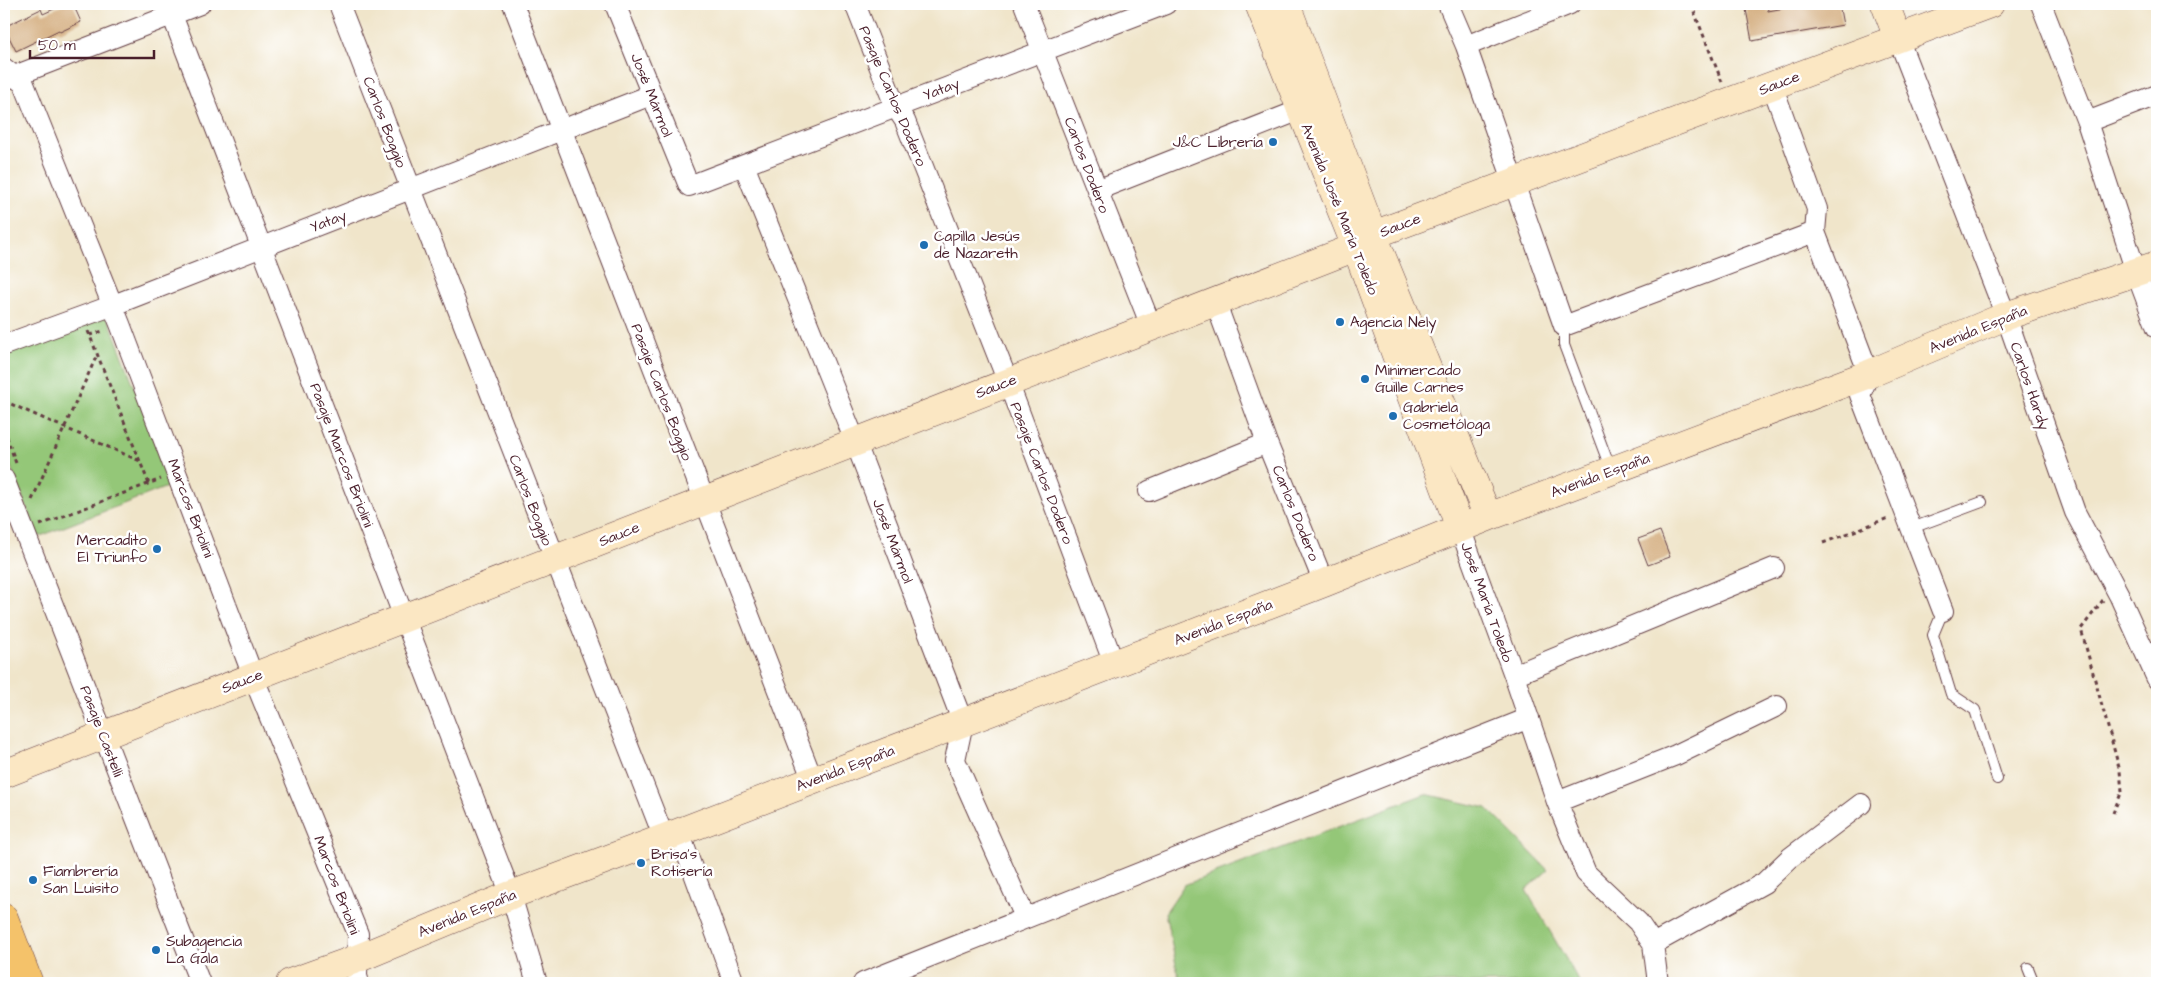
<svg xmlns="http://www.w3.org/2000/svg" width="2161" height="987" font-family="'Architects Daughter',sans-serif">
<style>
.green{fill:#94c778;stroke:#6f7352}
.building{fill:#d5b083}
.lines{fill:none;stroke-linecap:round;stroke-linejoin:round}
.lane-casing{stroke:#633d43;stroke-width:12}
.street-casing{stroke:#633d43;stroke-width:22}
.secondary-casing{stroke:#633d43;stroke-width:29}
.primary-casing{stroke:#633d43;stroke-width:29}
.path{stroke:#633d43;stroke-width:3;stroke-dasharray:4 4;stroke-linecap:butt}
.lane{stroke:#fff;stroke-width:10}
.street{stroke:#fff;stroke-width:20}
.secondary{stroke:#fbe7c3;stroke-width:28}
.primary{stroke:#f4c26a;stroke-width:28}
.poi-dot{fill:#1f6fb2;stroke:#fff;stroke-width:2}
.labels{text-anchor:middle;stroke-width:5;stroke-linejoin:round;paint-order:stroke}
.street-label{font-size:15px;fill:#4a1f2b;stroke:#fff}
.poi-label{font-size:15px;fill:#4a1f2b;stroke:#fff;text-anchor:start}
</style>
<rect width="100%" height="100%" fill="#fff"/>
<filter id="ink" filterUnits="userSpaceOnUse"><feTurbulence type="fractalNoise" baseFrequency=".02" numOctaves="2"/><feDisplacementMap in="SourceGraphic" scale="10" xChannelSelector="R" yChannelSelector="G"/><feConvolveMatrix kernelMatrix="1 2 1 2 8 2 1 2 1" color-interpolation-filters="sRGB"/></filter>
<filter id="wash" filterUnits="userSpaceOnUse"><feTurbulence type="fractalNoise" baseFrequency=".0096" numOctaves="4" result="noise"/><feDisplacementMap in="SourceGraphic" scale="20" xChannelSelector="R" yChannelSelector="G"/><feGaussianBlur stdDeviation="1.12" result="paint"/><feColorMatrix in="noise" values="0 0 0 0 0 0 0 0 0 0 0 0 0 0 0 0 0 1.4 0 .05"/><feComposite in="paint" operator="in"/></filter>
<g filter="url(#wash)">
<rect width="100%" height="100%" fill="#f0e5ca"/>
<!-- green -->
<path class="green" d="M107,315L172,485L38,537L4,449V352Z
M1425,794L1487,808L1548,870L1526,890L1580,983H1180L1165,913L1184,885Z"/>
<g id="blocks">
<!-- building -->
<path class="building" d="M65,4H73L81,22L60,32L59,30L16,51L4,27L41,9L43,14Z
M1745,4H1767L1768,11L1807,4H1839L1843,25L1752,41Z
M1660,531L1670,557L1648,565L1638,539Z"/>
</g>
</g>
<g filter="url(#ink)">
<use href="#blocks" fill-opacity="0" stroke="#633d43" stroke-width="1"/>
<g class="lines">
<defs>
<path id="lane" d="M1564,326V345L1611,470
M1912,528L1982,502
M1943,611L1933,635L1951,694L1975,710L1997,779
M2028,968L2034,983"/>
<path id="street" d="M339,4L664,838L683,843L734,983
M513,4L813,781
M615,4L689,186L1166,4
M855,4L895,106L905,121L1008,382L1114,664
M1024,4L1151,326
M1448,4L1466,46L1564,326L1815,232
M2041,4L2087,122L2136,272L2157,328
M172,15L511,895L537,983
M1898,38L2006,316L2075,512L2119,595L2157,679
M1466,46L1570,4
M4,68L24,84L120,324L253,676L358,934L357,976L359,983
M4,80L200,4
M1772,85L1817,209L1815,232L1869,374L1860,395L1943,611
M2087,122L2157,95
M744,165L855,441L963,723L955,760L1025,917
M1097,190L1300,110
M1215,301L1267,443L1324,583
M4,345L111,306L651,95
M4,479L200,983
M1149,491L1267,443
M1460,528L1514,675L1557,802L1586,873L1638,922L1653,944L1658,983
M1514,675L1774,568
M1557,802L1676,755L1777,706
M1653,944L1764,883L1791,857L1861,804
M863,983L1529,718"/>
<path id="secondary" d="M1259,4L1356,247L1460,528
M1286,4L1373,235L1488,517
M1885,4L1898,38
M4,774L1356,247L1373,235L1990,4
M290,983L359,958L511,895L664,838L1324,583L1488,517L1869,374L2006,316L2157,265"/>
<path id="primary" d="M4,918L29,983
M4,976L7,983"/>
</defs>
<!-- lane casing -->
<use href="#lane" class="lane-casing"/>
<!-- street casing -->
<use href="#street" class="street-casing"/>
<!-- secondary casing -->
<use href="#secondary" class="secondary-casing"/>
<!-- primary casing -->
<use href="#primary" class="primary-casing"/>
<!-- path -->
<path class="path" d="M1691,4L1722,82
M88,331L149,484
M90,335L103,331
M4,401L140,461
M4,429L17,466
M32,500L97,355
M40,525L161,479
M1823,543L1888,518
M2103,600L2081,629L2120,771L2122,791L2113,813"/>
<!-- lane -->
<use href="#lane" class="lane"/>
<!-- street -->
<use href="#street" class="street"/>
<!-- secondary -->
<use href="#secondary" class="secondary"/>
<!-- primary -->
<use href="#primary" class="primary"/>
</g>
</g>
<!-- markers -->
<g class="poi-dot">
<circle cx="1273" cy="142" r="5"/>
<circle cx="924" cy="245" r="5"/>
<circle cx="1340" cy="322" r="5"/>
<circle cx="1365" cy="379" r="5"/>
<circle cx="1393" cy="416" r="5"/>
<circle cx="157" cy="549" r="5"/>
<circle cx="641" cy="863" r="5"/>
<circle cx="33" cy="880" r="5"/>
<circle cx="156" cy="950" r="5"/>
</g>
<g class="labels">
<!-- street labels -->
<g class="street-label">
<text transform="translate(1779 83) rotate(-21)" y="5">Sauce</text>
<text transform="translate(941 89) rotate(-21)" y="5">Yatay</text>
<text transform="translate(652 95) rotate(68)" y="5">José Mármol</text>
<text transform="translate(893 96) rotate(67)" y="5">Pasaje Carlos Dodero</text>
<text transform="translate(385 122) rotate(69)" y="5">Carlos Boggio</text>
<text transform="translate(1087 165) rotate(69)" y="5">Carlos Dodero</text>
<text transform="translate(1340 209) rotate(68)" y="5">Avenida José María Toledo</text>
<text transform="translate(328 221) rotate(-21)" y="5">Yatay</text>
<text transform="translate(1400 225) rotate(-21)" y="5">Sauce</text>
<text transform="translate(1978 329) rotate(-22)" y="5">Avenida España</text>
<text transform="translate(996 386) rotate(-21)" y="5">Sauce</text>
<text transform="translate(2030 386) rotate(71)" y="5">Carlos Hardy</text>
<text transform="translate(662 392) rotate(69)" y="5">Pasaje Carlos Boggio</text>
<text transform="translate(342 455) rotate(69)" y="5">Pasaje Marcos Briolini</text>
<text transform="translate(1042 473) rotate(69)" y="5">Pasaje Carlos Dodero</text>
<text transform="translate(1600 475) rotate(-20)" y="5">Avenida España</text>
<text transform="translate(531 500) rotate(69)" y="5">Carlos Boggio</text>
<text transform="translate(191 508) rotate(69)" y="5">Marcos Briolini</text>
<text transform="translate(1296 513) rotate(68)" y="5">Carlos Dodero</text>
<text transform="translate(619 534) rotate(-22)" y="5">Sauce</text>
<text transform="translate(893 541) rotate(69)" y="5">José Mármol</text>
<text transform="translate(1487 602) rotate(70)" y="5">José María Toledo</text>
<text transform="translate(1223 622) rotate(-21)" y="5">Avenida España</text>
<text transform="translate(242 681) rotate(-21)" y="5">Sauce</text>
<text transform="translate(102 731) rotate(69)" y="5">Pasaje Castelli</text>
<text transform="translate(845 768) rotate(-21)" y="5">Avenida España</text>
<text transform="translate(337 885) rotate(69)" y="5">Marcos Briolini</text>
<text transform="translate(467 913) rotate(-22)" y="5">Avenida España</text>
</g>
<!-- poi labels -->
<g class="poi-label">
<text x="1263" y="147" text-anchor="end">J&amp;C Librería</text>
<text x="934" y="241">Capilla Jesús<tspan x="934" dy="17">de Nazareth</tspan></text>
<text x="1350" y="327">Agencia Nely</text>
<text x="1375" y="375">Minimercado<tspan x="1375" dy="17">Guille Carnes</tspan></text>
<text x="1403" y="412">Gabriela<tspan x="1403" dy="17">Cosmetóloga</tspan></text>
<text x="147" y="545" text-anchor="end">Mercadito<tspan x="147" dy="17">El Triunfo</tspan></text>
<text x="651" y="859">Brisa's<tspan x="651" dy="17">Rotisería</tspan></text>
<text x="43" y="876">Fiambrería<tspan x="43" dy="17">San Luisito</tspan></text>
<text x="166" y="946">Subagencia<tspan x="166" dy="17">La Gala</tspan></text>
</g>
</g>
<!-- margin -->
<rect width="2161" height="987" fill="none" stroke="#fff" stroke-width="20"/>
<!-- scale -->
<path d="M30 50v8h124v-8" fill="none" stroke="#4a1f2b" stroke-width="2.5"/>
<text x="38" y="50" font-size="15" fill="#4a1f2b" stroke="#ffffff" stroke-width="4" paint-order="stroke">50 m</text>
</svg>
